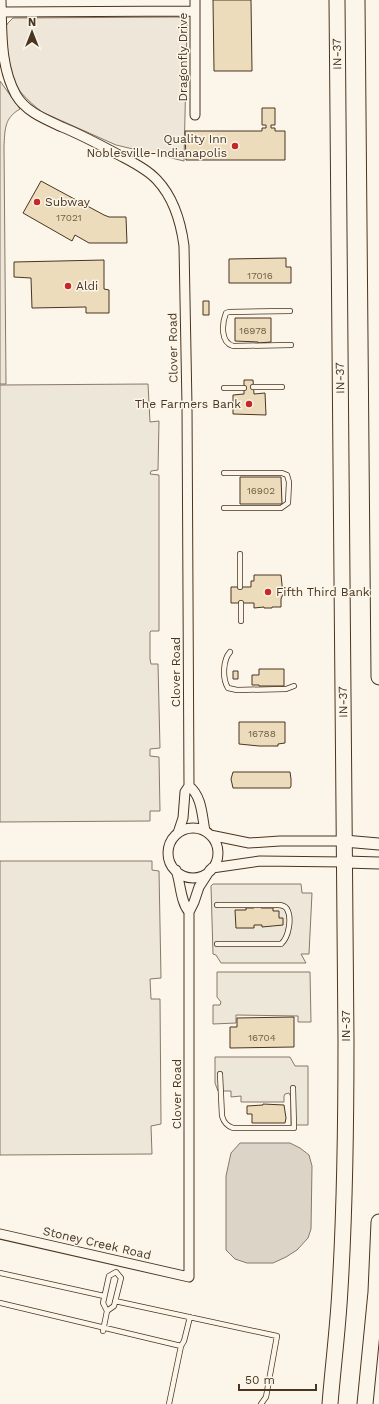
<svg xmlns="http://www.w3.org/2000/svg" width="379" height="1404" font-family="'Work Sans',sans-serif">
<style>
.green{fill:#ede6d9;stroke:#887966}
.parking{fill:#ede7d9;stroke:#887966}
.water{fill:#dcd4c6;stroke:#887966}
.building{fill:#ecdcbc;stroke:#4a3520}
.lines{fill:none;stroke-linecap:round;stroke-linejoin:round}
.service-casing{stroke:#4a3520;stroke-width:6}
.minor-casing{stroke:#4a3520;stroke-width:11}
.tertiary-casing{stroke:#4a3520;stroke-width:13}
.trunk-casing{stroke:#4a3520;stroke-width:17}
.service{stroke:#fbf6e9;stroke-width:4.5}
.minor{stroke:#fbf6e9;stroke-width:9}
.tertiary{stroke:#fbf6e9;stroke-width:11}
.trunk{stroke:#fbf6e9;stroke-width:15}
.poi-dot{fill:#c62828;stroke:#fbf6e9;stroke-width:1.5}
.labels{text-anchor:middle;stroke-width:3;stroke-linejoin:round;paint-order:stroke}
.number-label{font-size:10px;fill:#725f47}
.street-label{font-size:12px;fill:#4a3520;stroke:#fbf6e9}
.poi-label{font-size:12px;fill:#4a3520;stroke:#fbf6e9;text-anchor:start}
</style>
<rect width="100%" height="100%" fill="#fbf6e9"/>
<!-- green -->
<path class="green" d="M178,17L183,19L187,24L184,161L116,145L42,112C28,101 13,87 8,69C5,57 6,41 5,28L8,23L13,18Z
M0,81L20,109C4,118 5,130 4,146L6,384H0Z"/>
<!-- parking -->
<path class="parking" d="M148,384L150,422L159,421L158,470L151,471L150,474L159,475V631H151L150,632V659L151,664H158L160,748L150,749V756L159,757L160,811H150V821L0,822V385Z
M0,861H152V870L159,871L161,978L150,979L151,999H160L161,1124L151,1126L152,1154L0,1155Z
M213,884H301L302,893H312L309,954H301L306,963H221L216,955L213,954L211,886Z
M217,972H310L311,1022H298V1016L236,1015V1023L213,1024V1005H220L221,1002L217,997Z
M215,1057H290L295,1066H308V1125H291V1097L289,1093L285,1094L284,1096V1102H241V1096L231,1097V1091H218L215,1083Z"/>
<!-- water -->
<path class="water" d="M240,1143H290L300,1148L309,1155L312,1166L311,1229L308,1238L297,1250L286,1257L273,1263H247L235,1259L226,1250V1176L231,1153Z"/>
<!-- building -->
<path class="building" d="M213,0H251L252,71H214Z
M262,108H275V125H271V128H275V131H285V160H186L185,131H262V128H266V125H262Z
M41,181L104,215L109,217H126L127,243H89L75,235L72,241L23,213Z
M286,258V267H291V283H229V259Z
M104,260V289L109,290V313H86V307L32,308L31,278L14,277V262Z
M203,301H209V315H203Z
M235,318H271V342L258,343V342L235,341Z
M244,380H253L254,394L265,393L266,415L233,414V395L244,394Z
M240,477H281L282,504H240Z
M254,575H281L283,594L281,599V607H272V608H264V607L254,608V603H231V587H251V581H254Z
M259,669H284V686H259V685H252V675H259Z
M233,671H238V679H233Z
M239,722H285V743L278,744V746H259L239,744Z
M233,772H290L291,779V786L290,788H233L231,779Z
M254,906H261V908H273V911H279V918H283V925L262,927V925H254V928H236L235,910H246V908H254Z
M294,1017V1047L230,1048V1027H237V1018Z
M263,1104L284,1105L286,1118L285,1123H252V1114H247V1106L263,1105Z"/>
<g class="lines">
<defs>
<path id="service" d="M290,311L229,312L226,313C222,323 220,342 233,346L291,345
M253,387H282
M224,388H244
M224,508H281L288,503L289,482L287,475L282,473H224
M240,554V587
M241,603V621
M230,652C223,660 222,678 228,688L237,690L286,689L294,686
M217,905H278C281,905 285,906 287,909C292,918 289,937 281,944H217
M220,1074L222,1116C224,1123 227,1126 233,1128H294L293,1088
M116,1272L121,1278L114,1306L107,1311L103,1303L109,1276Z
M0,1273L104,1296
M115,1301L277,1336L266,1397L261,1404
M0,1303L181,1346L169,1404
M103,1331L107,1311
M181,1346L184,1341L190,1317"/>
<path id="minor" d="M1,0C2,32 0,66 16,95C26,112 45,119 62,127C82,135 100,145 119,155C132,162 147,169 157,180C173,197 181,223 184,246L187,406L189,786L185,792L183,818L178,833
M195,0V115
M1,12L195,11
M189,786C202,796 202,816 205,831
M168 853a25 25 0 1 1 50 0a25 25 0 1 1-50 0Z
M210,835L249,843L280,841H344
M212,868L260,861L345,862
M176,870C181,884 180,901 189,912
M0,1234L189,1277V912L194,902L199,887L210,870"/>
<path id="tertiary" d="M344,841L379,844
M345,862L379,863"/>
<path id="trunk" d="M373,0L379,677
M330,1404C333,1366 338,1328 340,1289C345,1207 346,1124 346,1041L337,0
M365,1404L376,1292L379,1222"/>
</defs>
<!-- service casing -->
<use href="#service" class="service-casing"/>
<!-- minor casing -->
<use href="#minor" class="minor-casing"/>
<!-- tertiary casing -->
<use href="#tertiary" class="tertiary-casing"/>
<!-- trunk casing -->
<use href="#trunk" class="trunk-casing"/>
<!-- service -->
<use href="#service" class="service"/>
<!-- minor -->
<use href="#minor" class="minor"/>
<!-- tertiary -->
<use href="#tertiary" class="tertiary"/>
<!-- trunk -->
<use href="#trunk" class="trunk"/>
</g>
<!-- markers -->
<g class="poi-dot">
<circle cx="235" cy="146" r="4"/>
<circle cx="37" cy="202" r="4"/>
<circle cx="68" cy="286" r="4"/>
<circle cx="249" cy="404" r="4"/>
<circle cx="268" cy="592" r="4"/>
</g>
<g class="labels">
<!-- number labels -->
<g class="number-label">
<text x="69" y="221">17021</text>
<text x="260" y="279">17016</text>
<text x="253" y="334">16978</text>
<text x="261" y="494">16902</text>
<text x="262" y="737">16788</text>
<text x="262" y="1041">16704</text>
</g>
<!-- street labels -->
<g class="street-label">
<text transform="translate(337 54) rotate(-91)" y="4">IN-37</text>
<text transform="translate(183 57) rotate(-90)" y="4">Dragonfly Drive</text>
<text transform="translate(173 348) rotate(-91)" y="4">Clover Road</text>
<text transform="translate(340 378) rotate(-91)" y="4">IN-37</text>
<text transform="translate(176 672) rotate(-90)" y="4">Clover Road</text>
<text transform="translate(343 702) rotate(-91)" y="4">IN-37</text>
<text transform="translate(346 1026) rotate(-90)" y="4">IN-37</text>
<text transform="translate(177 1094) rotate(-90)" y="4">Clover Road</text>
<text transform="translate(97 1243) rotate(13)" y="4">Stoney Creek Road</text>
</g>
<!-- poi labels -->
<g class="poi-label">
<text x="227" y="143" text-anchor="end">Quality Inn<tspan x="227" dy="14">Noblesville-Indianapolis</tspan></text>
<text x="45" y="206">Subway</text>
<text x="76" y="290">Aldi</text>
<text x="241" y="408" text-anchor="end">The Farmers Bank</text>
<text x="276" y="596">Fifth Third Bank</text>
</g>
</g>
<!-- north arrow -->
<g transform="translate(32 32)" stroke="#fbf6e9" stroke-width="3" paint-order="stroke">
<path d="M0-3L7 15L0 10L-7 15Z" fill="#4a3520"/>
<text y="-6" font-size="11" font-weight="bold" text-anchor="middle" fill="#4a3520">N</text>
</g>
<!-- scale -->
<path d="M239 1384v6h77v-6" fill="none" stroke="#4a3520" stroke-width="2"/>
<text x="245" y="1384" font-size="12" fill="#4a3520" stroke="#fbf6e9" stroke-width="3" paint-order="stroke">50 m</text>
</svg>
